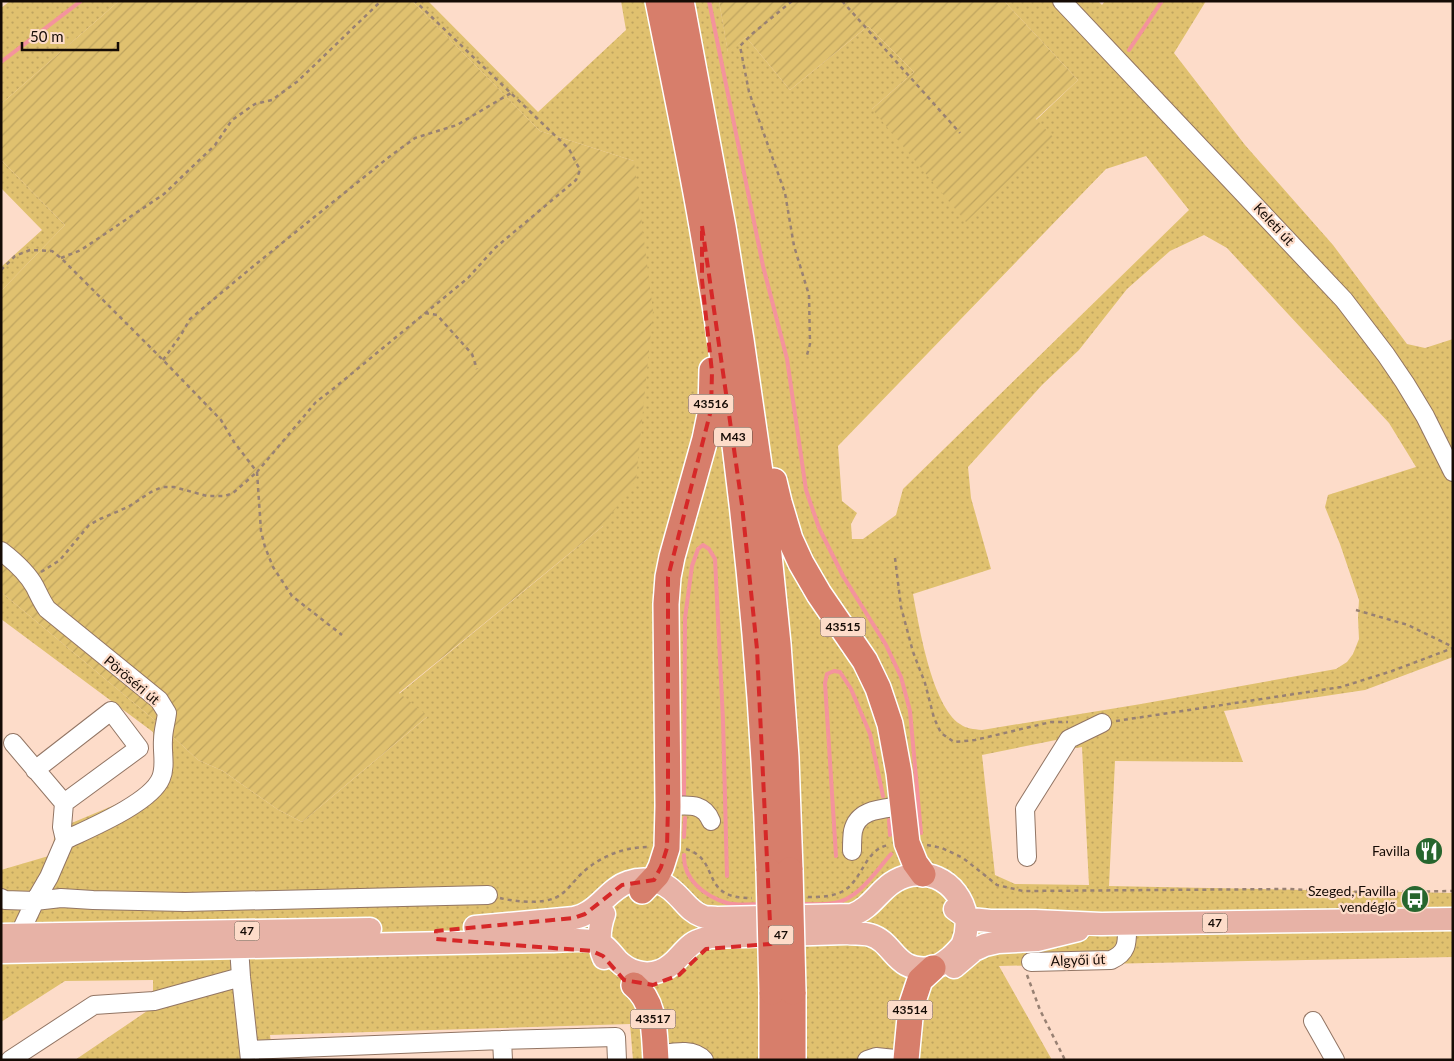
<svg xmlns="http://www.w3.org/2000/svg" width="1454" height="1061" font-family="Lato,sans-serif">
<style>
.grass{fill:url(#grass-dots);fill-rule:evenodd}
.garden{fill:url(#garden-furrows)}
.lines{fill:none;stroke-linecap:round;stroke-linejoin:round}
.stream{stroke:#f4939d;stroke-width:4}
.minor-casing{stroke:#927564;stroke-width:20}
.major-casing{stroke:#fff;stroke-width:25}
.highway-casing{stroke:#fff;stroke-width:28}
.path{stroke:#988173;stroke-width:2.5;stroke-dasharray:4 4;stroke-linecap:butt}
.minor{stroke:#fff;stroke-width:18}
.major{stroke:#e7b2a6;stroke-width:22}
.highway{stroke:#d77e6b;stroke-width:25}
.highway-bridge-casing{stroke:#fff;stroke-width:28;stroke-linecap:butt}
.highway-bridge{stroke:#d77e6b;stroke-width:25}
.marked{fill:none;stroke:#d62828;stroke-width:4;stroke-dasharray:10 6;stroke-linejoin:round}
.labels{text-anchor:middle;stroke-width:4.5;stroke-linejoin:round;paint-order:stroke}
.shield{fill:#fddcc9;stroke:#5b4a40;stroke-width:1}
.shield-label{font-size:12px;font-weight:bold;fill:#150b05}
.street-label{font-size:14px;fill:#150b05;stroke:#fddcc9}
.poi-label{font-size:14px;fill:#150b05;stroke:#fddcc9;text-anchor:end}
</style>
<defs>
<pattern id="grass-dots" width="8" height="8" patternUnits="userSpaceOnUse" patternTransform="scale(1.25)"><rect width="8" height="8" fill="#e0c16f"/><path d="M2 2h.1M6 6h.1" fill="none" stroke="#bfa45f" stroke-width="1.8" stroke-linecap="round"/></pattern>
<pattern id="garden-furrows" width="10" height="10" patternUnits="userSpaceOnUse" patternTransform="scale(1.25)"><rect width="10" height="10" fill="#e0c16f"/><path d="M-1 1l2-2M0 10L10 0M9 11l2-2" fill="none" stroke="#bfa45f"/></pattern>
</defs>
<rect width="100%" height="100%" fill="#fddcc9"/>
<!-- grass -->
<path class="grass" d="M10,1H119L1,104V8Z
M412,1H428L538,112L626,30L621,1H719L728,52L746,37L790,90L868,26L914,72L872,109L1052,137L1036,120L1078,80L1004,1H1098L1102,5L1105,1H1206L1174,53L1245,145L1333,245L1407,344L1425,348L1453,339V657L1365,690L1224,711L1243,762L1115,761L1109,886L1453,893V957L999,966L1052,1060H633L630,1024L270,1035L273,1060H75L153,1007V980L65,981L1,1022V870L52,855L55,830L136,796L157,772L153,732L1,619V592L158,723L198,760L223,771L277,809L302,822L427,717L399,694L603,526L634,161L540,131ZM1146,156L1189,210L903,489L896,515L863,539H852L851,524L857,513L842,501L838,446L1106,169ZM1204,235L1227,248L1389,423L1416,467L1328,495L1325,507L1340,544L1359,600L1358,618L1359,639L1353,654L1347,662L1336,669L1141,704L982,730C973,729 967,729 960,724C932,706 919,626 913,594L991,569L971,498L968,467L1042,385L1079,350L1127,289L1170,251ZM1056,740L1057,751L1082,747L1089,885L1015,884L995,875L982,755Z
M1,160L65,225L1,291V267L42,230L1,188Z"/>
<!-- garden -->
<path class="garden" d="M119,1H412L540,131L634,161L653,311L636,480L603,526L399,693L428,716L302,822L277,809L223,771L198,760L158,723L1,592V291L65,225L1,160V104Z
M719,1H1004L1078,80L1036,119L1053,137L966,222L872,109L914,72L868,26L790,90L746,37L728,53Z"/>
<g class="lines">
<!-- stream -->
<path class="stream" d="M709,1L763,266L787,359L806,490L819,528L843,576L886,645L901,677L910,711L921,833
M1129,50L1162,1
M1,62L81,1
M684,798L685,618L692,566L698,549L703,545L709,549L715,559L723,720L727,876
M889,820L890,835
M684,837L685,818
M684,855C683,879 704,896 727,903C737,906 751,904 762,904
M836,856L825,683L827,674L834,671L840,672L851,689L870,734L883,796
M799,904C810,904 822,905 834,903C858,900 876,871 891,854"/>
<defs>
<path id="minor" d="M1062,1L1344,300L1386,355L1405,383L1425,416L1453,472
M1,551C14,561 27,572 35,587C39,595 42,602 47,609L159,700L167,713C166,722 163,731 163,740C162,753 166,766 161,778C151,803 88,829 65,840L49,877L35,901L19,935
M13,743L64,803L62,827L65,840
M35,770L111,711L139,748L64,803
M668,806C686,806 703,801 711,821
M852,851C852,844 852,837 853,831C858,808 884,809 902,806
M1027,857L1025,809L1069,739L1102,723
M1,898L5,900L35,901L61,898L93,900L185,902L488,895
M239,947L241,977L250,1060
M1031,962L1111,960C1129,952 1127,941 1127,924
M1313,1021L1335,1060
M502,1040L503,1060
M249,1050L502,1040L616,1037L617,1060
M656,1055C671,1053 693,1047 704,1060
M10,1060L94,1005L154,1001L241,977
M867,1060L876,1057L905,1060"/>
<path id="major" d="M955,909L966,917L971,919L990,921H1035L1101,924L1453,919
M1,935L370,929
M1,952L546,941C558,941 591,938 600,943C607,947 612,954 617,960C628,971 644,977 660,971C675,966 680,953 692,944C697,940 704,939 710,937L847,933C854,934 863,933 870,935C895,942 894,973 931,968C939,967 945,962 951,957C955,953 961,948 963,943C977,908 948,868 911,875C881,881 877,906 852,915L717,918C712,917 706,918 702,916C690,912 684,901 675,893C663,881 646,876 629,882C610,888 602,906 585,914C582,916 578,917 574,918L475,927
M604,958C598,944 599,928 604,914
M954,967L974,950L985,945L998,942L1037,940L1078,930"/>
<path id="highway" d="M658,1C673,76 689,151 702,226C739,439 762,655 769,871
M681,1L723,227L741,340L762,486L778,644L786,758L790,870
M774,481L779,502L790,539L801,563L819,594L865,661L878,688L890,724L899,773L907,843L915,863L923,874
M642,891L657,875L661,867L667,848L668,806L666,604L668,577L672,557L705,439L711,410L712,370
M634,985C656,1003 654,1033 656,1060
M793,992V1060
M772,1060V992
M906,1060L911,1007L920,980L933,968"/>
</defs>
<!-- minor casing -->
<use href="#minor" class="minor-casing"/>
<!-- major casing -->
<use href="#major" class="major-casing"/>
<!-- highway casing -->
<use href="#highway" class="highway-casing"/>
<!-- path -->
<path class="path" d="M792,1L752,34L740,46L749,92L785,193L794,246L809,295L810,344L807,355
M842,1L960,133
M61,258L81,250L164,194L215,145L232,120L255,104L272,100L298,81L381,1
M1,270L15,256L30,250L52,251L61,258L163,360L221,420L234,442L257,472L316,402L333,389L468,278L495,248L576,180L580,170L569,149L415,1
M425,313L437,315L472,354L477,369
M163,360L181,335L190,319L256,264L389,157L415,138L457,125L511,93
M257,472L261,531L265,547L273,567L292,596L342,635
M895,558L901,607L913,652L925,683L934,718L941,733L954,742L975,740L1051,722H1068
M41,572L60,560L89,525L100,519L128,507L151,492L162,487H174L207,496H225L233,493L257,472
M1356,610L1408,625L1453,647
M1116,721L1341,687L1392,671L1453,648
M927,845L942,848L963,858L997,885L1023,891L1290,889C1344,893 1398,892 1453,891
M686,849C722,860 698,899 752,898
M808,897C818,897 829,897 839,893C863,884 863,849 889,845
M500,898C516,902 540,904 555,898C566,893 572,883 581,874C599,857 623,847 648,847
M1027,975L1040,1010L1065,1060"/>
<!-- minor -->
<use href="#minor" class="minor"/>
<!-- major -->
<use href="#major" class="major"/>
<!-- highway -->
<use href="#highway" class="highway"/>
<defs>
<path id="highway-bridge" d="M790,870L793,992
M769,871L772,992"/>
</defs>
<!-- highway-bridge casing -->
<use href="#highway-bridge" class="highway-bridge-casing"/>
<!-- highway-bridge -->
<use href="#highway-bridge" class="highway-bridge"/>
</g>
<!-- marked area -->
<path class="marked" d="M702,226L742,505L757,649L771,944L706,949L679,975L653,985L624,980L603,956L592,951L436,939V931L574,918L585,914L622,885L654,880L661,867L667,848L668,806V577L711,410L712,372L702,280Z"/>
<!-- icons -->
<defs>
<symbol id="restaurant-disc" viewBox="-11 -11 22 22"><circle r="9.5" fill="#27662e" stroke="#fddcc9"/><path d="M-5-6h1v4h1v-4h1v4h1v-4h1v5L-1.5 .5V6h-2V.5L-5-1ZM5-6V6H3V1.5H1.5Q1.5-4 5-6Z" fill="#fff"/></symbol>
<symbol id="bus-disc" viewBox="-11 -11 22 22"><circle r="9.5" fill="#27662e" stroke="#fddcc9"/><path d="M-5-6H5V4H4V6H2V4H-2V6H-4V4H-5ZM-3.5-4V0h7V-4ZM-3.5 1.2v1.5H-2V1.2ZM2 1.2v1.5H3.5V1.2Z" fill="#fff"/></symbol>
</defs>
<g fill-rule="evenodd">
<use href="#restaurant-disc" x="1413" y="835" width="32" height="32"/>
<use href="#bus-disc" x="1399" y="883" width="32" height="32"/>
</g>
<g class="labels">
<!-- shield labels -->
<g class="shield">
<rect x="688.5" y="394.5" width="45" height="19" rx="4"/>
<rect x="714" y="427.5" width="38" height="19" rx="4"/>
<rect x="820.5" y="617.5" width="45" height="19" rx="4"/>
<rect x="1202.5" y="913.5" width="25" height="19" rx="4"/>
<rect x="234.5" y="921.5" width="25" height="19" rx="4"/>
<rect x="768.5" y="925.5" width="25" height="19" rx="4"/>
<rect x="887.5" y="1000.5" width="45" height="19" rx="4"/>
<rect x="630.5" y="1009.5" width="45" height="19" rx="4"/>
</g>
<g class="shield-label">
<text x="711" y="408">43516</text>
<text x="733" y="441">M43</text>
<text x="843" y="631">43515</text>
<text x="1215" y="927">47</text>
<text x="247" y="935">47</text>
<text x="781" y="939">47</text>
<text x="910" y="1014">43514</text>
<text x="653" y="1023">43517</text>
</g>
<!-- street labels -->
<g class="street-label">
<text transform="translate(1274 224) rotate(47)" y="5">Keleti út</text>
<text transform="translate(132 680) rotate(40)" y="5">Pöröséri út</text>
<text transform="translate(1078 960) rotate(-2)" y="5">Algyői út</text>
</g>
<!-- poi labels -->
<g class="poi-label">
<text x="1410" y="856">Favilla</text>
<text x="1396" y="896">Szeged, Favilla<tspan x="1396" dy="16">vendéglő</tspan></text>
</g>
</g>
<!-- border -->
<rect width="1454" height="1061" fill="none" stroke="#150b05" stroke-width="5"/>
<!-- scale -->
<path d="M22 42v8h96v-8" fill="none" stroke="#150b05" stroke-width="2.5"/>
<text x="30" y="42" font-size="15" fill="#150b05" stroke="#fddcc9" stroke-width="4" paint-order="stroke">50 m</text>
</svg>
